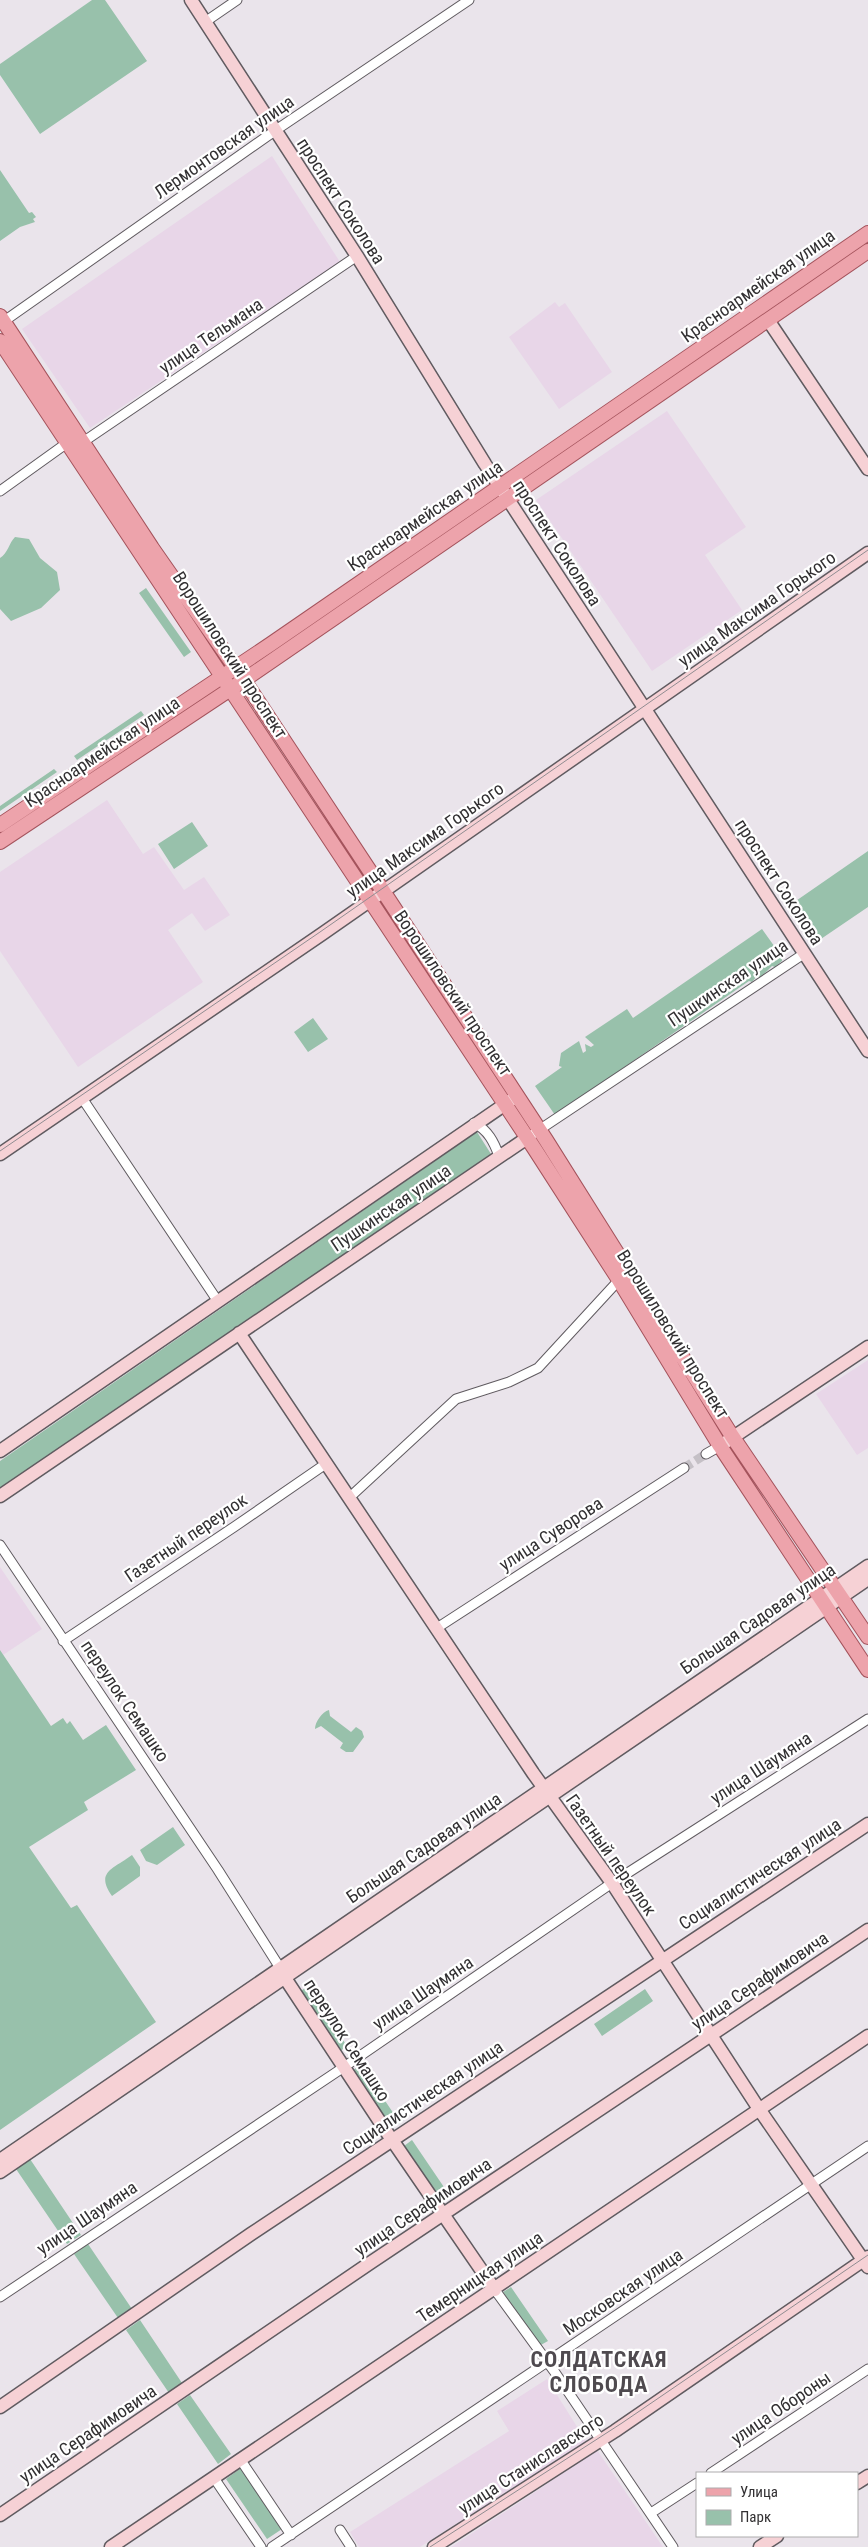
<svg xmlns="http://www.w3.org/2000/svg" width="868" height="2547" font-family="'Roboto Condensed',sans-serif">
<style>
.commercial{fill:#e8d6e8}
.green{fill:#98c1ab}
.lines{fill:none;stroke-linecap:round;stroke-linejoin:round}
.street-tunnel{stroke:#c5c0c6;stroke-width:9;stroke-dasharray:9 4.5;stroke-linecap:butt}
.street-casing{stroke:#605b60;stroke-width:11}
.secondary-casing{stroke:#605b60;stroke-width:15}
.primary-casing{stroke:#a4535c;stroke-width:16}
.street{stroke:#fff;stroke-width:9}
.secondary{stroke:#f6d1d5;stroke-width:12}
.primary{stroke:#eda3ab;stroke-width:14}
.tram{stroke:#908c91;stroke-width:1}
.labels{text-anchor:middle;stroke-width:4.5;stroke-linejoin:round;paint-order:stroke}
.street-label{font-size:18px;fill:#323032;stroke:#fff}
.district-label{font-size:22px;font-weight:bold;letter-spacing:1px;fill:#4f4a4f;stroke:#fff}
</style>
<rect width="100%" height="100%" fill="#eae4eb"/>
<!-- commercial -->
<path class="commercial" d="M272,156L340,262L90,428L22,329Z
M555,302L559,307L565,303L612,372L559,409L509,337Z
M667,411L746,527L705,555L742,610L652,671L536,500Z
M107,800L143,854L154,847L184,890L204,877L230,915L205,931L192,913L168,930L203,982L78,1067L0,951V872Z
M868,1360V1448L857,1455L816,1394Z
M0,1567L42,1629L3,1655L0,1650Z
M547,2379L586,2441L420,2547H359L350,2532L509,2431L497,2411Z
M597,2450L663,2547H451L523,2500Z"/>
<!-- green -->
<path class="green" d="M92,0H105L147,61L40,134L0,75V64Z
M0,170L29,213L32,212L36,217L33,219L35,222L20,227L0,241Z
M15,537L29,539L40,558L57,572L60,590L41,608L11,621L0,609V558C8,553 9,543 15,537Z
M146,588L191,652L184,657L139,593Z
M141,711L144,715L77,760L74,756Z
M54,769L57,772L0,811V806Z
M192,822L208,846L174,869L158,844Z
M868,851V907L815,943L790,905Z
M762,929L782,957V961L775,967L772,966L760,978L757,976L752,982L749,981L555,1115L535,1086L562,1067L559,1066L561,1053L579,1041L583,1053L586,1051L585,1044L591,1047L594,1045L585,1037L627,1009L633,1018Z
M313,1018L328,1039L308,1052L294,1032Z
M477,1132L491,1154L0,1488V1461Z
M0,1650L51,1726L63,1718L67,1724L70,1721L83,1740L106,1725L136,1770L84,1802L88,1810L29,1847L71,1908L77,1905L156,2022L0,2130Z
M329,1710L330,1716L351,1732L356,1727L362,1731L364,1737L353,1752H346L340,1748L343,1743L321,1726L315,1729C315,1722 322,1712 329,1710Z
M173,1827L185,1845L157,1865L146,1861L140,1850Z
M132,1855L140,1867V1876L112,1896C95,1872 113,1869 132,1855Z
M307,1987L347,2046L339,2052L299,1992Z
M645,1989L653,2001L602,2036L594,2024Z
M361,2065L400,2123L392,2128L353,2070Z
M412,2140L450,2196L442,2202L404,2146Z
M30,2159L81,2235L67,2244L16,2169Z
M88,2244L132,2309L118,2318L74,2254Z
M511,2287L548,2341L539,2346L503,2292Z
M140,2320L182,2383L169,2393L126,2330Z
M190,2395L231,2454L218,2464L177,2404Z
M241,2468L282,2529L267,2539L226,2479Z"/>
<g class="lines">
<!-- street-tunnel -->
<path class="street-tunnel" d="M684,1468L706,1454"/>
<defs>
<path id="street" d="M205,22L237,0
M0,324L276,130L469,0
M83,442L357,256
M0,491L67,443
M82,1098L217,1300
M474,1123C488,1130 494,1142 499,1156
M527,1138L805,953
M706,1454L720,1446
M350,1497L456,1399L509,1382L538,1368L619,1280
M0,1545L218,1870L282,1971
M437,1628L684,1468
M63,1641L234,1527L327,1463
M495,2290L554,2371L673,2547
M0,2297L344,2067L612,1883L868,1719
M240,2459L291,2535
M711,2473L868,2369
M214,2478L261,2547
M651,2513L697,2483
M340,2530L351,2547
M272,2547L868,2146"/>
<path id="secondary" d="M191,0L357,256L485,464L868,1051
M768,320L868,469
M0,1154L322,934L868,553
M239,1333L533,1773L612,1883L759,2109L868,2267
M720,1446L868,1347
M0,1451L517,1096
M0,1496L527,1138
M285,1978L388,2134L495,2290
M0,2160L868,1566
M0,2172L868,1579
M0,2407L251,2234L868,1824
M857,2483L868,2476
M0,2515L370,2263L868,1930
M111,2547L868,2036
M434,2547L615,2431L868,2257
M760,2547L777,2536"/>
<path id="primary" d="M0,316L152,548L244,680L383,891L546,1140L732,1436L868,1637
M0,341L534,1148L619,1280L720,1446L868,1670
M0,825L271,644L868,233
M0,842L244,680L868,251"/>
</defs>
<!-- street casing -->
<use href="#street" class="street-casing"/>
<!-- secondary casing -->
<use href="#secondary" class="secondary-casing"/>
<!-- primary casing -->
<use href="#primary" class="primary-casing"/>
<!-- street -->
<use href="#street" class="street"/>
<!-- secondary -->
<use href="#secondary" class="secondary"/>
<!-- primary -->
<use href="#primary" class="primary"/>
<!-- tram -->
<path class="tram" d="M0,1151L320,932L868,550
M430,2547L622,2423L868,2255"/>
</g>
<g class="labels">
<!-- street labels -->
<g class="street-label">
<text transform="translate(224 147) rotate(-35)" y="6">Лермонтовская улица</text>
<text transform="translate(341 201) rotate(57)" y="6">проспект Соколова</text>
<text transform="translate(758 286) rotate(-35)" y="6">Красноармейская улица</text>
<text transform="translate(211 336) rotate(-34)" y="6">улица Тельмана</text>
<text transform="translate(425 516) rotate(-34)" y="6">Красноармейская улица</text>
<text transform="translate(557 543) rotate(57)" y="6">проспект Соколова</text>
<text transform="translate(757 609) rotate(-35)" y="6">улица Максима Горького</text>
<text transform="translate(230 655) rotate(57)" y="6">Ворошиловский проспект</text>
<text transform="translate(102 752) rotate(-34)" y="6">Красноармейская улица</text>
<text transform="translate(425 840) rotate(-35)" y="6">улица Максима Горького</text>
<text transform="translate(779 882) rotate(57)" y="6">проспект Соколова</text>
<text transform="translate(728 983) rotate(-34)" y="6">Пушкинская улица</text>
<text transform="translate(453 993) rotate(56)" y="6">Ворошиловский проспект</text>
<text transform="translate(391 1208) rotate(-34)" y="6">Пушкинская улица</text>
<text transform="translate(673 1334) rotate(58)" y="6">Ворошиловский проспект</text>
<text transform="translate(551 1534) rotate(-33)" y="6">улица Суворова</text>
<text transform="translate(186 1538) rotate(-34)" y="6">Газетный переулок</text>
<text transform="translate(758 1619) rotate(-34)" y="6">Большая Садовая улица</text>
<text transform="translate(125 1701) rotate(56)" y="6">переулок Семашко</text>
<text transform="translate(761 1768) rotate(-33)" y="6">улица Шаумяна</text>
<text transform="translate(424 1848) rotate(-34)" y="6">Большая Садовая улица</text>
<text transform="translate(611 1855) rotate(55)" y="6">Газетный переулок</text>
<text transform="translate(760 1874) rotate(-33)" y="6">Социалистическая улица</text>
<text transform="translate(760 1981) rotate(-34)" y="6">улица Серафимовича</text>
<text transform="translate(423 1993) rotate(-34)" y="6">улица Шаумяна</text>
<text transform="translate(347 2040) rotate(57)" y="6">переулок Семашко</text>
<text transform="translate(423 2098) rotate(-34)" y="6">Социалистическая улица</text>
<text transform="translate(423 2207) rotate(-34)" y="6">улица Серафимовича</text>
<text transform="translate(87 2218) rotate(-34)" y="6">улица Шаумяна</text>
<text transform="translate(480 2277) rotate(-34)" y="6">Темерницкая улица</text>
<text transform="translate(623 2292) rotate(-34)" y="6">Московская улица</text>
<text transform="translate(781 2408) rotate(-34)" y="6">улица Обороны</text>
<text transform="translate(88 2434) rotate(-34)" y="6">улица Серафимовича</text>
<text transform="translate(531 2464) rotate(-33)" y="6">улица Станиславского</text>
</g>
<!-- district labels -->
<g class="district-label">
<text x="599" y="2367">СОЛДАТСКАЯ<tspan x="599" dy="25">СЛОБОДА</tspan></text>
</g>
</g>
<!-- legend -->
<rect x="696" y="2472" width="162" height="65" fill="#ffffff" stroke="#adacad"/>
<rect x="706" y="2488" width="25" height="8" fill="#eda3ab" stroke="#adacad"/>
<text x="740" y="2497" font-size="15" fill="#323032">Улица</text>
<rect x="706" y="2510" width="25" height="15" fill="#98c1ab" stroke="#adacad"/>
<text x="740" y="2522" font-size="15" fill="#323032">Парк</text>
</svg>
